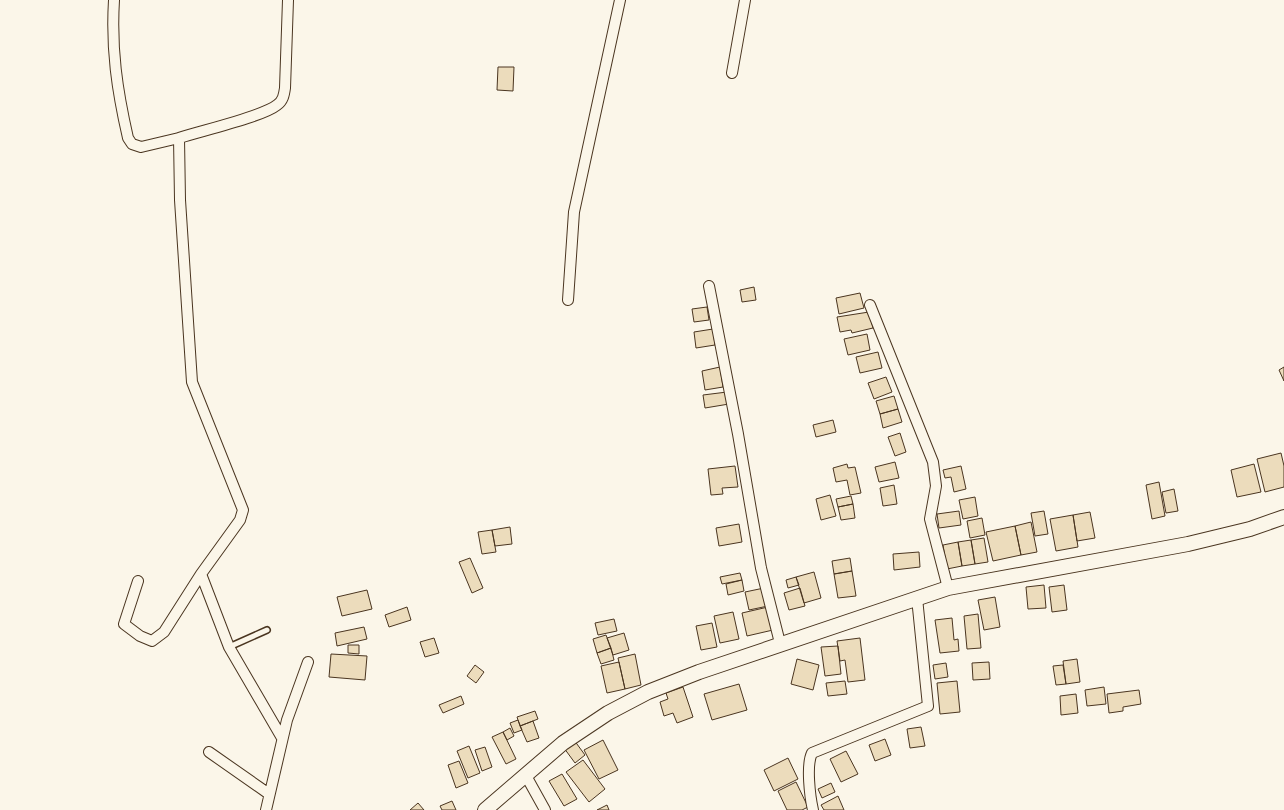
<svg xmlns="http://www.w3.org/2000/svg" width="1284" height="810" font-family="'IBM Plex Serif',serif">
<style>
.building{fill:#ecdcbc;stroke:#4a3520}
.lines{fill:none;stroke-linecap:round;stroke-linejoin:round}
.lane-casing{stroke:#4a3520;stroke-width:8}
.street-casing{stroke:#4a3520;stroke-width:12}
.secondary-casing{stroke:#4a3520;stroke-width:16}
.lane{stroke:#fbf6e9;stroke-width:5}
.street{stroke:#fbf6e9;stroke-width:10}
.secondary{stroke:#fbf6e9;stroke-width:14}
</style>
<rect width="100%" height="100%" fill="#fbf6e9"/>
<!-- building -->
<path class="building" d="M498,67H514L513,91L497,90Z
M754,287L756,300L742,302L740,290Z
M860,293L864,308L839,314L836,298Z
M707,307L709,320L694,322L692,309Z
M869,312L873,328L852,333L851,330L840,332L837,317Z
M713,329L715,345L696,348L694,332Z
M867,334L870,350L848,355L844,339Z
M878,352L882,368L860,373L856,357Z
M720,367L723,387L705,390L702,371Z
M1284,367V381L1279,370Z
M886,377L892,392L874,399L868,383Z
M727,392L729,404L705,408L703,395Z
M894,396L898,409L880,414L876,401Z
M898,409L902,422L883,428L880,414Z
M833,420L836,432L816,437L813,425Z
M900,433L906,452L895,456L888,437Z
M1281,453L1284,466V487L1265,492L1257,459Z
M895,462L899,478L879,482L875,467Z
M847,464L848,468L855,467L861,493L850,495L847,480L836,482L833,468Z
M1254,464L1261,492L1237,497L1231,470Z
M735,466L738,487L722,488L723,494L711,495L708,469Z
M961,466L966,489L954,492L951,477L945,478L943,470Z
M1159,482L1165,516L1152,519L1146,485Z
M894,485L897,504L883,506L880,488Z
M1174,489L1178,511L1166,513L1162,492Z
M830,495L836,516L821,520L816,499Z
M851,496L853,504L838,507L836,499Z
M975,497L978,516L963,519L959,500Z
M853,504L855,518L841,520L838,507Z
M959,511L961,525L939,528L937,514Z
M1044,511L1048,534L1035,536L1031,513Z
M1090,512L1095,538L1077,541L1073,515Z
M1073,515L1078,547L1056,551L1050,519Z
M982,518L985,535L970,538L967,521Z
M1031,522L1037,552L1021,555L1015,526Z
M739,524L742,542L719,546L716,528Z
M1015,526L1021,555L993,561L986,532Z
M510,527L512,544L495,546L492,530Z
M492,530L496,552L482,554L478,532Z
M984,538L988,562L975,564L971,540Z
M971,540L975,564L962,566L958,542Z
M958,542L962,566L947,569L943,545Z
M919,552L920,567L894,570L893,554Z
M470,558L483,588L472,593L459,562Z
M850,558L852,571L834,574L832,561Z
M852,571L856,596L838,598L834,574Z
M814,572L821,598L804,603L796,577Z
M740,573L742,580L722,584L720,577Z
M796,577L799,585L788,588L786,580Z
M742,580L744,591L728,595L726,584Z
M1044,585L1046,608L1028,609L1026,587Z
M1064,585L1067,610L1052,612L1049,587Z
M764,588L768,606L749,610L745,592Z
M800,588L805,606L789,610L784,593Z
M367,590L372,609L342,616L337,597Z
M995,597L1000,627L984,630L978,600Z
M407,607L411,620L389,627L385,615Z
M768,607L773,630L747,636L742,613Z
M733,612L739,639L720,643L714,616Z
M978,614L981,648L967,649L964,616Z
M952,618L954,640L958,639L959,651L940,653L935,620Z
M614,619L617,631L598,635L595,623Z
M712,623L717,647L701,650L696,626Z
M364,627L367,639L337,646L335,633Z
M624,633L629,650L613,655L607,638Z
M606,635L611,648L597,653L593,639Z
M434,638L439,653L425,657L420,642Z
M860,638L865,680L848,682L845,660L840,661L837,641Z
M348,645H359V654L348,653Z
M838,646L841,674L825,676L821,647Z
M611,648L614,660L601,664L597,653Z
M331,654L367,656L365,680L329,677Z
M635,654L641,685L625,689L618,658Z
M797,659L819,665L813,690L791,684Z
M1077,659L1080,682L1066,684L1063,661Z
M619,662L625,689L607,693L601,666Z
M989,662L990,679L973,680L972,663Z
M946,663L948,677L935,679L933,665Z
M475,665L484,672L476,683L467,676Z
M1063,665L1066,684L1056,685L1053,666Z
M845,681L847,694L828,696L826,683Z
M957,681L960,712L940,714L937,683Z
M739,684L747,710L712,720L704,694Z
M683,687L693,717L677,723L673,713L664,716L660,702L668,699L666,693Z
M1104,687L1106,704L1087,706L1085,690Z
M1139,690L1141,704L1123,707V711L1109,713L1107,694Z
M1076,694L1078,713L1061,715L1060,696Z
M461,696L464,704L443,713L439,705Z
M535,711L538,719L520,726L517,717Z
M518,720L522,730L514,733L510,723Z
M533,721L539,738L527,742L520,726Z
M921,727L925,746L910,748L907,729Z
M510,728L514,736L507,740L503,732Z
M503,732L516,759L506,764L492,737Z
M885,739L891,755L875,761L869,745Z
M574,740L585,755L575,763L564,748Z
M603,740L618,770L599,779L584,750Z
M469,746L480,773L468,778L457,751Z
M485,747L492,767L482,771L475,750Z
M846,751L858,774L841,782L830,759Z
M788,758L798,779L774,791L764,770Z
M583,760L605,789L589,802L566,772Z
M459,761L468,783L456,788L448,765Z
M562,774L577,799L564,806L549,781Z
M796,782L808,807L802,810H787L778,791Z
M831,783L835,792L822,798L818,789Z
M838,796L844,810H824L821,805Z
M452,801L456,810H442L440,806Z
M418,803L424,810H410Z
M607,805L609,810H597Z"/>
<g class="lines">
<defs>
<path id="lane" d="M229,647L267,630"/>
<path id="street" d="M114,0C111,49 117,90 128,138L132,144L141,147L179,138L180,200L192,382L243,510L240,520L201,574L164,632L152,641L140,636L124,624L138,581
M732,73L745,0
M179,138C200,131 262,117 277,105C283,101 284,95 285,88L288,0
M709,286L738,434L761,568L780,643
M568,300L574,212L620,0
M870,305L933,462L936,486L930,519L948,588
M201,574L229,647L282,738
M209,752L269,794
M525,774L545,810
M266,810L287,720L308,662
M813,810C810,797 806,765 812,753L928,706L917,598"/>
<path id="secondary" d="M485,810L563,743L608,713L648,692L699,672L948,588L1188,544L1250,529L1284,517"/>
</defs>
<!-- lane casing -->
<use href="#lane" class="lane-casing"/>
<!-- street casing -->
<use href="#street" class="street-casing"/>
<!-- secondary casing -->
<use href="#secondary" class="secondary-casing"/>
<!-- lane -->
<use href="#lane" class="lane"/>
<!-- street -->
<use href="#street" class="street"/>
<!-- secondary -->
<use href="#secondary" class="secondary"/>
</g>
</svg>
